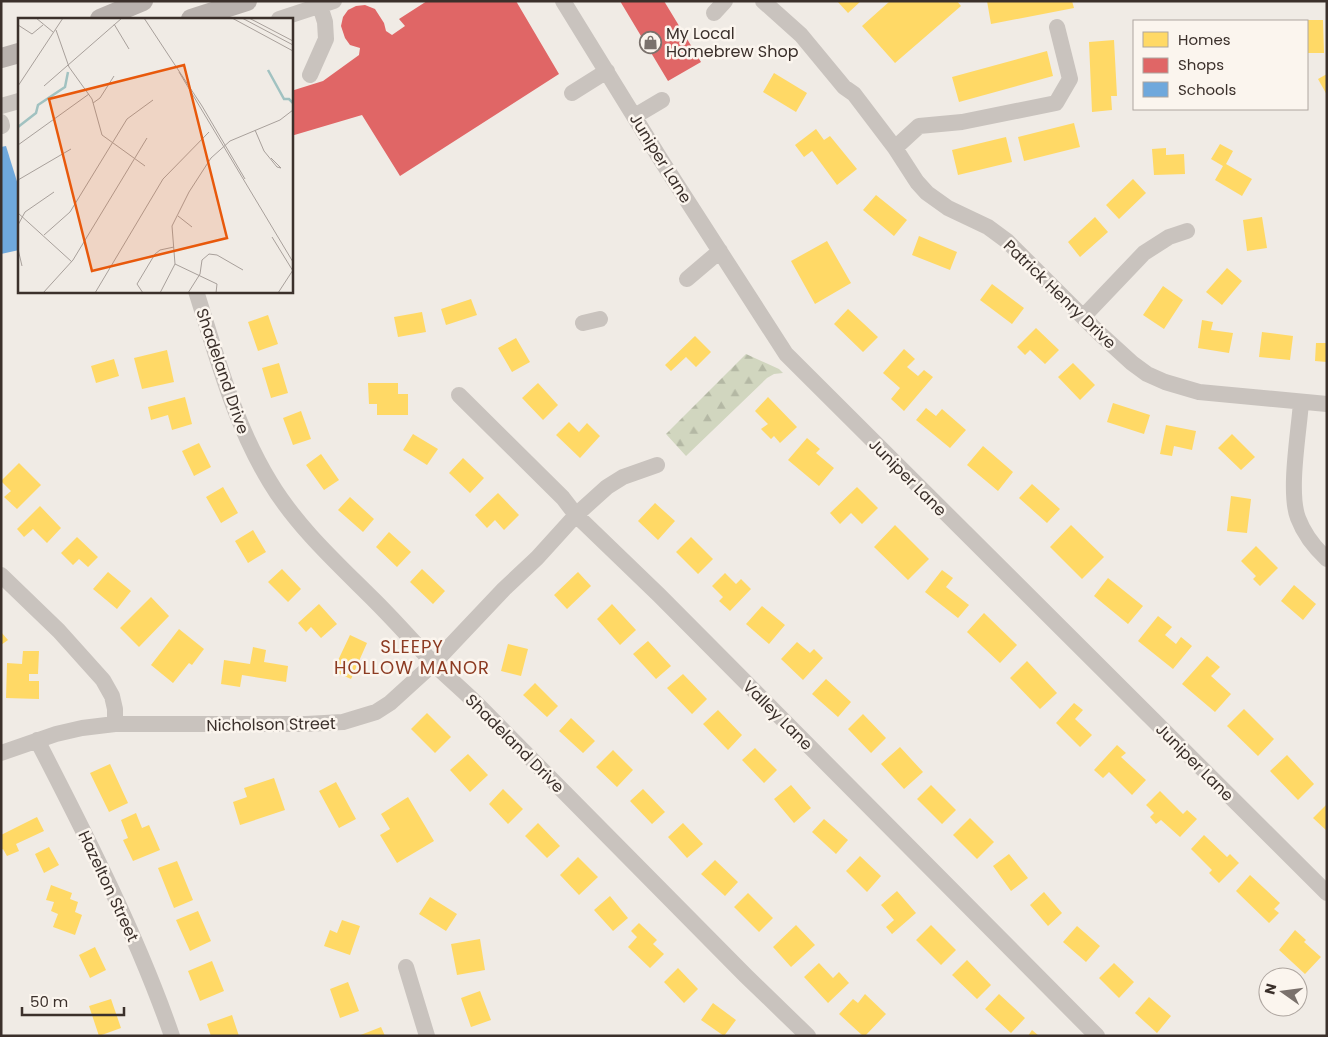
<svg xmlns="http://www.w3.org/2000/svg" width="1328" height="1037" font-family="Poppins,sans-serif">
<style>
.forest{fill:url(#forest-firs)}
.homes{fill:#ffd966}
.shops{fill:#e06666}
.schools{fill:#6fa8dc}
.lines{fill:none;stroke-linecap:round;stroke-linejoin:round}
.minor{stroke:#c9c3be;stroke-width:16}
.major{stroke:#b8b1ad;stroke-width:20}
.labels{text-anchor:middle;stroke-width:5;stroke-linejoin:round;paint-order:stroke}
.poi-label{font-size:16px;fill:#3b302b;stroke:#fbf5ee;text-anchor:start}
.street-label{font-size:16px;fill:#3b302b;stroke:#fbf5ee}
.neighbourhood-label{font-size:18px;letter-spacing:1px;fill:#8c3b22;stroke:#fbf5ee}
.inset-river{fill:none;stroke:#a1c2c1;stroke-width:2.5}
.inset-road{fill:none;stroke:#a8a09b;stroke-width:1}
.view{fill:#e8590c;fill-opacity:0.15;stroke:#e8590c;stroke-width:2.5}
.inset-edge{fill:none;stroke:#3b302b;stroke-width:2.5}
</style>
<defs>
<pattern id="forest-firs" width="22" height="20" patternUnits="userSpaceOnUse" patternTransform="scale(1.25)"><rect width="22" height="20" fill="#d1d6bf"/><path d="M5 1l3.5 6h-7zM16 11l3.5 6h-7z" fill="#b4b8a4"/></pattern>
</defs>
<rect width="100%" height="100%" fill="#f0ebe5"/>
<!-- forest -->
<path class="forest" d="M746,354L779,369L783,373L774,374L767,378L686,456L666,434Z"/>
<!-- homes -->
<path class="homes" d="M837,1H861L848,13Z
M890,1H957L961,6L895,63L862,26Z
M987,1H1072L1074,8L991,24Z
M1307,20H1323L1324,53H1307Z
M1114,40L1117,96H1111L1112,110L1092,112L1089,42Z
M1047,51L1053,76L959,102L952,77Z
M774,73L807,93L796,112L763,92Z
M1327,74V95L1318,79Z
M1074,123L1080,147L1024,161L1018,137Z
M816,129L824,140L830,136L857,169L837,185L812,151L804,157L795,145Z
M1006,137L1012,162L958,175L952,150Z
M1220,144L1233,151L1226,164L1252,179L1242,196L1215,180L1223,166L1211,159Z
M1166,148V155L1184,154L1185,174L1154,175L1152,149Z
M1133,179L1146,193L1119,219L1106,205Z
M876,195L907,220L894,236L863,210Z
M1095,217L1108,232L1080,257L1068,242Z
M1262,217L1267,248L1247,251L1243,220Z
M919,236L957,252L950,270L912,255Z
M827,241L851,283L815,304L791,261Z
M1227,268L1242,281L1222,305L1206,292Z
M992,284L1024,308L1012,324L980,300Z
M1163,286L1183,300L1164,329L1143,315Z
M471,299L477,315L446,325L441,309Z
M848,309L878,337L863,352L834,324Z
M422,312L426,332L398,337L394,317Z
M268,315L278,344L258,351L248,322Z
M1202,320L1213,322L1211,330L1233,333L1229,353L1198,348Z
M1036,328L1059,350L1045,364L1030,350L1025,355L1017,347Z
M1262,332L1293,336L1290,360L1259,357Z
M695,336L711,352L696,367L686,357L671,371L665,365Z
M516,338L530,362L512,372L498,348Z
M1316,343H1327V362L1315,361Z
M904,349L915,359L907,367L918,376L924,370L933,377L904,411L891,399L900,388L883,373Z
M167,350L174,382L142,389L134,358Z
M114,359L119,376L96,383L91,366Z
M279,363L288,393L271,398L262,368Z
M1073,363L1095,385L1080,400L1058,377Z
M368,383H398V394H408V415H377V404H369Z
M538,383L558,405L543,420L522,398Z
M185,397L192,424L172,430L168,415L151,420L148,407Z
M768,397L797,427L780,443L774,436L771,439L761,429L768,424L755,411Z
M1113,403L1150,415L1144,434L1107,422Z
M926,408L936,416L942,409L966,430L950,448L916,420Z
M301,411L311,439L293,445L283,418Z
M569,422L579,432L587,423L600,436L580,458L556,435Z
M1166,425L1196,431L1192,450L1174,446L1172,456L1160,454Z
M413,434L438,449L427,465L403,450Z
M1232,434L1255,457L1241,470L1218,448Z
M807,438L820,449L816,453L834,468L819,486L788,460Z
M199,443L211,467L194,476L182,451Z
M983,446L1013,472L998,491L967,465Z
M321,454L339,480L324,490L306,465Z
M463,458L484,478L470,493L449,473Z
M19,463L41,485L17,509L4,497L11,491L1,481Z
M1032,484L1060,509L1047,523L1019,498Z
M223,487L238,513L221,523L206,497Z
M857,487L878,508L862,524L851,513L840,524L830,513Z
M498,493L519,515L504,530L495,520L487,528L475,515Z
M1231,496L1251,499L1247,533L1227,531Z
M350,497L374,519L363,532L338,510Z
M655,503L675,521L658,540L638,521Z
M40,506L61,528L47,543L33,529L24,537L17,529Z
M895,525L929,559L908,580L874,547Z
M1071,525L1104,557L1082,579L1050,547Z
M253,530L266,552L248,563L235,541Z
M389,532L411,552L397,567L376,547Z
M77,537L98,557L88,567L79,559L73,565L61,553Z
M691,537L713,559L698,574L676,552Z
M1256,546L1278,568L1260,586L1253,579L1256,576L1241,561Z
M282,569L301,589L288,602L268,582Z
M422,569L445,591L433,604L410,582Z
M942,570L953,578L946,587L969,605L958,618L925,592Z
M108,572L131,591L117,609L93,589Z
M578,572L591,586L567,609L554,595Z
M725,573L736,584L741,579L751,589L730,611L719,601L723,597L712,586Z
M1108,578L1143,606L1128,624L1094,596Z
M1294,585L1316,604L1303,620L1281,601Z
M151,597L169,616L139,647L120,628Z
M319,604L337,624L321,638L311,627L306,632L298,623Z
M612,604L636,630L620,645L597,619Z
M762,606L785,625L769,644L746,624Z
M984,613L1017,645L1000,663L967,632Z
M1158,616L1172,627L1165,635L1176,644L1181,637L1192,646L1173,669L1138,641Z
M179,629L204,649L192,665L189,663L173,683L151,665Z
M1,632L8,640L1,645Z
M350,635L367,643L351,679L333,671Z
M648,641L671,666L656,679L633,654Z
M797,642L810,653L814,649L823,658L803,680L781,659Z
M508,644L528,649L521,676L501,671Z
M253,647L266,650L264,662L288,666L286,682L242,675L240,687L221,684L224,660L250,664Z
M23,651H39L38,674H29V681H39V699L6,698L7,663L22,664Z
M1207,656L1220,667L1211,676L1231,694L1215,712L1182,684Z
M1027,661L1057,693L1040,709L1010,678Z
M683,674L707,699L692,714L667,688Z
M826,679L851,702L838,717L812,694Z
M535,683L558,706L547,717L523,695Z
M1074,703L1083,710L1075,719L1092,735L1080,747L1056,723Z
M1244,709L1274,739L1258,756L1227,726Z
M718,710L742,735L728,750L703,724Z
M427,713L451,737L435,753L411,729Z
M863,714L886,738L871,753L848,729Z
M571,718L595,741L583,753L559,731Z
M1117,745L1126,753L1121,757L1146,780L1132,795L1109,772L1103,778L1094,770Z
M900,747L923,772L904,789L881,764Z
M755,748L777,770L764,783L742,760Z
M613,750L633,770L617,787L596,767Z
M468,754L488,775L470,792L450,770Z
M1287,755L1314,784L1298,800L1270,771Z
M110,764L128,803L109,812L90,773Z
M274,778L285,810L240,825L233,802L247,797L244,788Z
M336,782L356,819L339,828L319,791Z
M791,785L811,808L794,823L774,799Z
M931,785L956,810L942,824L917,799Z
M503,789L523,809L508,824L489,804Z
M643,789L665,812L652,824L630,801Z
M1160,791L1183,814L1187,810L1197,819L1180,837L1161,820L1156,824L1150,817L1154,813L1146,805Z
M408,797L434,841L397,863L380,835L390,829L381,814Z
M1327,804V831L1313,818Z
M136,813L142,828L149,825L160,850L133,861L123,840L128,838L121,820Z
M37,817L44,831L16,844L19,851L7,856L3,849L1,850V835Z
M970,818L994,842L977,859L953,835Z
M824,819L848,840L836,854L812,832Z
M538,823L560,846L547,858L525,836Z
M683,823L703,844L687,858L668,837Z
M1204,835L1227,857L1230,854L1239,863L1219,883L1209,873L1212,870L1191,849Z
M49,847L59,865L44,873L35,854Z
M1009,854L1028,878L1011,891L993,866Z
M860,856L881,876L867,892L846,871Z
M578,857L598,877L579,895L560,875Z
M715,860L738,882L725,896L701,874Z
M177,861L193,900L174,908L158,868Z
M1250,875L1280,903L1274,909L1279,913L1269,923L1236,891Z
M51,885L72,893L70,899L78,902L75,912L82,915L75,935L53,927L58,914L51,911L54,902L46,900Z
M897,891L916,913L892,934L886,927L894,920L881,905Z
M1044,892L1062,913L1048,926L1030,905Z
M748,893L773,918L759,932L734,907Z
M610,896L628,918L613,931L594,910Z
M430,897L457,914L446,931L419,914Z
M198,911L211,941L190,951L176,920Z
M342,920L360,926L350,955L324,946L330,930L337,933Z
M639,923L657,940L653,944L664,954L650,968L628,947L637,937L631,931Z
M796,925L815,945L791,967L773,947Z
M931,925L956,950L941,965L916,940Z
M1077,926L1100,946L1086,962L1063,942Z
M1295,930L1306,940L1304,942L1321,957L1305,974L1279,950Z
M480,939L485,970L457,975L451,944Z
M95,947L106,970L90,978L79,955Z
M967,960L991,985L977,999L952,975Z
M212,961L224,991L200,1001L188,971Z
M819,963L833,978L839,972L849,983L828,1003L804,977Z
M1114,963L1134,982L1119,998L1099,978Z
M678,968L698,989L684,1003L664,982Z
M348,982L359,1011L340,1018L330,989Z
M480,991L491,1020L471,1027L461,998Z
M865,994L886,1014L865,1036H863L839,1014L853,999L858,1003Z
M999,994L1025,1018L1011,1033L985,1009Z
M1149,997L1171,1016L1157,1033L1135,1013Z
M111,999L121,1028L99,1036L89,1006Z
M713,1003L736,1020L724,1036L701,1020Z
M232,1015L239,1036H211L207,1024Z
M381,1027L385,1036H358Z
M1032,1030L1039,1036H1028Z"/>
<!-- shops -->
<path class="shops" d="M427,1H516L559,74L400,176L362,115L291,136V91L323,81L359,55L360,48L350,45L345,38L341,26L343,17L348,10L356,6L365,5L375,9L384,23L386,31L392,35L405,26L399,19Z
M620,1H664L701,62L668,81Z"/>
<!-- schools -->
<path class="schools" d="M6,146L19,188V250L1,254V147Z"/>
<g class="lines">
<!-- minor -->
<path class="minor" d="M563,1L661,160L786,354L1327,893
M763,1L801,35L844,87L854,94L895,148L917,182L927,193L948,208L988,227L1007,241L1098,332L1132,363L1147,374L1165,382L1199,392L1327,404
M714,13L725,1
M279,19L334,1
M310,75L326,39L325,22L320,6
M572,93L607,71
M1,106L19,101
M635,116L662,100
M1,122L2,126
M895,148L919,126L962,122L1056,103L1070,79L1057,27
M687,279L720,251
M196,291C217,357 234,423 270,482C297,527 338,564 375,601C395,621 413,641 432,662C447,677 464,691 479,706L746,976L808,1036
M1083,317L1144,253L1169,237L1187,231
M583,323L600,319
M459,395L563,498L576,515L659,595L1097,1036
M1301,402C1299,432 1288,492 1298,518C1304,534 1315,548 1327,559
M1,575L59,631L103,680L112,696L115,709V724
M37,740C86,835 137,935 172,1036
M1,753L56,734L82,728L115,724H306L343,722L376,712L390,703L434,663L504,589L537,558L576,515L607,487L623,477L657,465
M406,967L427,1036"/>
<!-- major -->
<path class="major" d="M100,19L143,1
M191,19L247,1
M1,58L19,53"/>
</g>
<!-- icons -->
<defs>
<symbol id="shop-ring" viewBox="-11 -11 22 22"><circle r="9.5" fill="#fbf5ee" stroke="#7a716c" stroke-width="1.5"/><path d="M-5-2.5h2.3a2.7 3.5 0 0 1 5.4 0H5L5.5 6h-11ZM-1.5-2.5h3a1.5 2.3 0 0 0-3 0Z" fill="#7a716c"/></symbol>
</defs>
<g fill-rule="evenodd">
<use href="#shop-ring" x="638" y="30" width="25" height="25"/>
</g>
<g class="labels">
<!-- poi labels -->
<g class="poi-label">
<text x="666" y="39">My Local<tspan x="666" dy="18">Homebrew Shop</tspan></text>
</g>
<!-- street labels -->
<g class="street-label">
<text transform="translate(661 158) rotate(58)" y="6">Juniper Lane</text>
<text transform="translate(1060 294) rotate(44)" y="6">Patrick Henry Drive</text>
<text transform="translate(223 371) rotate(71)" y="6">Shadeland Drive</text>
<text transform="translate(908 477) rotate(45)" y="6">Juniper Lane</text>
<text transform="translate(778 715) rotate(45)" y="6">Valley Lane</text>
<text transform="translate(271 724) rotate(-1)" y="6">Nicholson Street</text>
<text transform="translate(515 743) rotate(45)" y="6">Shadeland Drive</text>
<text transform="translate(1195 762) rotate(45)" y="6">Juniper Lane</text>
<text transform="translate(109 886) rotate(65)" y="6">Hazelton Street</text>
</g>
<!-- neighbourhood labels -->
<g class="neighbourhood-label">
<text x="412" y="653">SLEEPY<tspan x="412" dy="21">HOLLOW MANOR</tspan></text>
</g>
</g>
<!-- overview -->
<g transform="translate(18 18)">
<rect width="275" height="275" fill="#f0ebe5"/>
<path class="inset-river" d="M250,52L266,81H271L275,85M0,109L18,95L20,87L47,69L50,54"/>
<path class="inset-road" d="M18,0L35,14M126,0L184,88L227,161M214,0L275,33M224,0L275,27M231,0L275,23M96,6L111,31M0,7L14,16L25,7M38,12L51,49L74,81L84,117L127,148M161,54L275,244M0,68L45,0M26,68L104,0M75,85L82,80L96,58M237,112L246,133L259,149L263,150L253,140M0,127L71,76M0,162L53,131M0,195L54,244M160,198L174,209M0,207L7,194L36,174M26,217L52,194L109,101L135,82M254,219L275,253M0,231L4,248M157,246L199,266L198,275M25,275L55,242L129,120M77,275L145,161L191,114M125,275L119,266L137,236L142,232L156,229M142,275L157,246L154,208L171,174L193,140L212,123L262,102L275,92M170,275L182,256L184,242L191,236L199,237L225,252M260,275L275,252"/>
<path class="view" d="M166,47L209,220L74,253L31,81Z"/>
<rect width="275" height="275" class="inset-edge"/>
</g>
<!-- border -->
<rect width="1328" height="1037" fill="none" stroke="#3b302b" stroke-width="5"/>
<!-- legend -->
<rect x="1133" y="20" width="175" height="90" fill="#fbf5ee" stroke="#aea6a0"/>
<rect x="1143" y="32" width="25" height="15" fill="#ffd966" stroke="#aea6a0"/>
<text x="1178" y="45" font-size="15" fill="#3b302b">Homes</text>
<rect x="1143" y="58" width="25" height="15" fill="#e06666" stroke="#aea6a0"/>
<text x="1178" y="70" font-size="15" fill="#3b302b">Shops</text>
<rect x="1143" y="82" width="25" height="15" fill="#6fa8dc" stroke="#aea6a0"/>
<text x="1178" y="95" font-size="15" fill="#3b302b">Schools</text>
<!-- north arrow -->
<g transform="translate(1283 992) rotate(284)"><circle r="24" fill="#fbf5ee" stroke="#aea6a0"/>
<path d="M0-4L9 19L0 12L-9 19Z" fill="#7a716c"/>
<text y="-8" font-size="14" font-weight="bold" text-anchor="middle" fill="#3b302b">N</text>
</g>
<!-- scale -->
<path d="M22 1007v8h102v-8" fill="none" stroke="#3b302b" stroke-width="2.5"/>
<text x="30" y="1007" font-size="15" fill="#3b302b" stroke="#fbf5ee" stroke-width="4" paint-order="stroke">50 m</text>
</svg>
